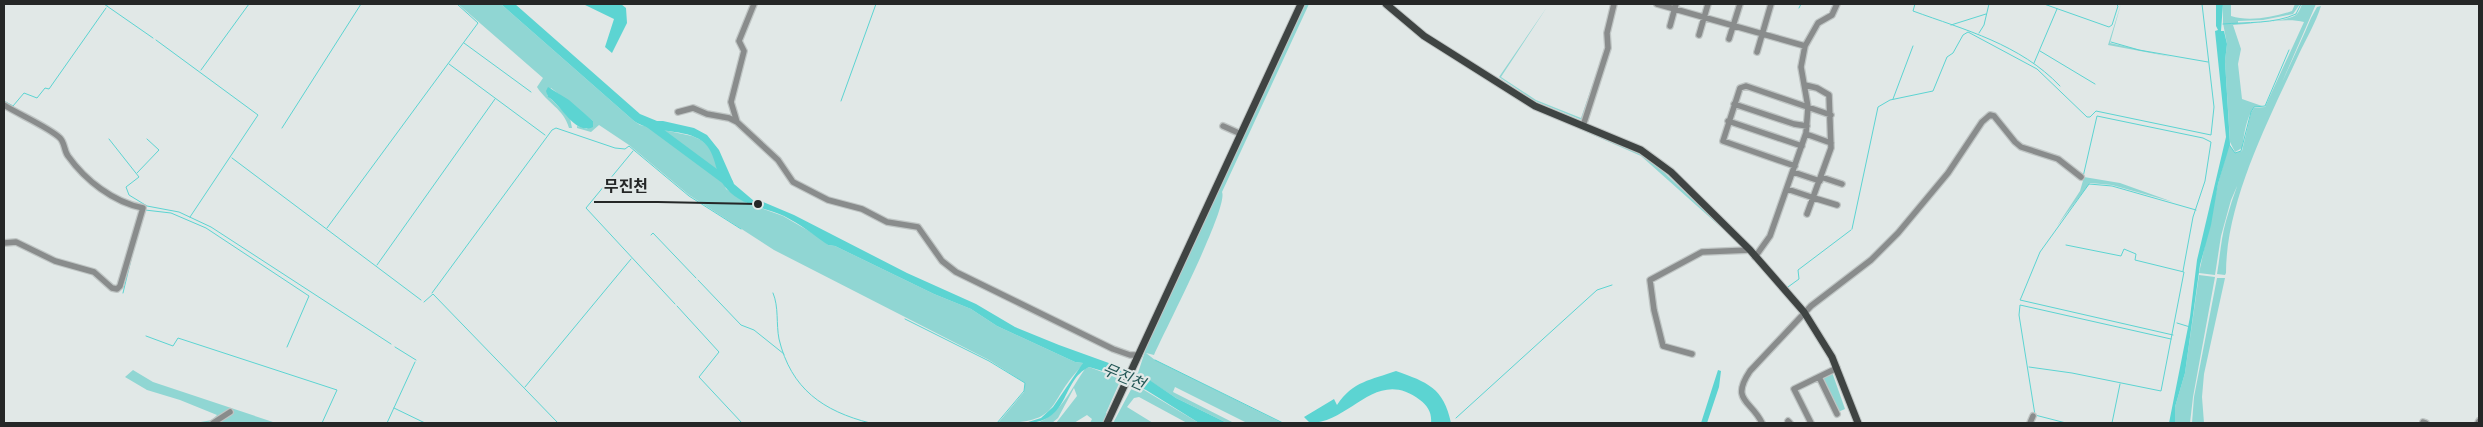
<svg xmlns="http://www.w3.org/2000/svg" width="2483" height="427" font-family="Inter,'Noto Sans KR',sans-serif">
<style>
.green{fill:#90d6d3}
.water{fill:#5cd4d2}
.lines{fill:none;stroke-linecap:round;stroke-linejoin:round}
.stream{stroke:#5cd4d2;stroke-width:1}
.river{stroke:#5cd4d2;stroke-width:8}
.minor-casing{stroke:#bfc5c4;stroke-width:8}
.major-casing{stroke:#bfc5c4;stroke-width:9}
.minor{stroke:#898c8c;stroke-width:5.5}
.major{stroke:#3f4443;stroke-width:7}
.labels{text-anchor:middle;stroke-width:4.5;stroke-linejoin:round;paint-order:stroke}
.water-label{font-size:16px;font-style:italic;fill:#225655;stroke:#e1e8e7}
.leader{fill:none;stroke:#252727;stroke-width:2}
.callout-dot{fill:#252727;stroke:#e1e8e7;stroke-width:2}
.callout-label{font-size:16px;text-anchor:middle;font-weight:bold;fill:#252727;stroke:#e1e8e7;stroke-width:4.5;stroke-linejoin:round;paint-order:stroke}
</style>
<rect width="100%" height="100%" fill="#e1e8e7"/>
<!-- green -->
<path class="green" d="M458,4H501L634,121L640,125L692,136L701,140L708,146L713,154L726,189L747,203L783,216L821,238L828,245L835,246L934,294L971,309L997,326L1075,362L1083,363L1082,366C1045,403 1064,423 998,423L1024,392L1025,383L989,360L774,250L689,195L629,145L599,125L591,132L577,128V126L587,129L593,121L551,88L547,95L570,118L572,128H569C564,109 547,103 537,87L543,78Z
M1305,4H1309L1222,192C1229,207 1164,332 1154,355L1146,353L1155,360L1282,423H1247L1175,387L1173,392L1234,423H1227L1176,398L1138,373L1148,342Z
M2121,4L2110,43L2172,57L2108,45Z
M2223,4H2231V16C2249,22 2274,17 2292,11L2295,4H2300L2293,14L2263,20L2238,21V23C2250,23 2289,22 2297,14C2299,12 2301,7 2302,4H2316L2231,200L2221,236L2215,275L2199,273L2218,184L2229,144L2235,153L2242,151L2251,113L2254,108L2265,107L2304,22C2287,17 2253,24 2233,25L2241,49L2238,64L2242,99L2262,106L2254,107C2246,118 2244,135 2242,148L2235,152L2230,142L2225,61L2227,44L2223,23Z
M2321,6C2316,22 2306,39 2299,54C2269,119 2226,201 2226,273L2225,275L2217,274C2220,257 2221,238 2226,221C2245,151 2283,85 2311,18L2317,7Z
M1547,7L1501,77L1536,100L1581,118L1605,48L1582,120L1535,101L1499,77Z
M1575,127L1633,149L1651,160L1743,247L1641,156Z
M2084,177L2120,183L2173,202L2112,185L2090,183L2057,226L2080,191Z
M2199,275L2215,277L2193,397L2190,423H2175V407L2185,373Z
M2217,278H2225L2204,374L2202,397L2204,423H2192L2194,397Z
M1089,367L1121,379L1106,413L1108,415L1105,423H1090L1092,419L1087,415L1074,423H1056L1077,396L1074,388L1058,418L1052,423H1035C1058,419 1072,387 1085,369Z
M133,370L153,382L276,423H195L212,420L217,415L180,400L147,390L125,377Z
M1832,372L1845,409L1838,412L1821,377Z
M1134,384L1199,423H1187L1139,397L1134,398L1127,407L1153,423H1113Z"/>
<!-- water -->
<path class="water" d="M501,4H515L640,114L657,121H663L694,128L707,135L719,150L734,184L754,201H761L794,215L907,273L976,304L1015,327L1059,345L1142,375L1176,398L1227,423H1199L1146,390L1106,372L1089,367C1060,381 1071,423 1025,423L1041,418L1053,407L1083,363L1075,362L997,326L971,309L934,294L835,246L828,245C814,235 800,224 784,216C764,207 741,206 726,188C713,173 718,150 699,139C679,128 653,134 634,121Z
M583,4H621L626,8L627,23L612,53L605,47L614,19Z
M2216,4H2223L2221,31H2224L2227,44L2225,61L2230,144L2218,184L2211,225L2200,265L2185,373L2175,407V423H2169L2190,317L2197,260L2226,137L2215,31L2218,30L2216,26Z
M548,87L569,100L593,121V127C575,136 561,104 548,97L546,91Z
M1718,370L1721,371L1719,387L1707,423H1701Z
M1396,371C1427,382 1444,388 1451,423H1431C1432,413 1428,406 1420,400C1376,366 1351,423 1310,423L1304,417L1334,399L1337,405C1353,381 1371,380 1396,371Z"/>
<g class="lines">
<!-- stream -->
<path class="stream" d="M104,4L153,38
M1915,4L1913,11C1965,30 2020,44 2060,86
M2044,4L2109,27L2112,25L2118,6L2116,4
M108,5L109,4
M1799,8L1801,4
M2223,24C2246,22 2275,24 2296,14L2301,4
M1951,25L1986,14
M1979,33L1984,25L1989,4
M156,40L258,115L190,217
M2111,42L2139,50L2208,62
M464,43L531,92
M2040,51L2095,84
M2034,63L2057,9
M449,64L545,135
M201,70L249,4
M1893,99L1913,46
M4,101L13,106L24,93L37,98L45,88L49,89L106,8
M841,101L876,4
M282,128L361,4
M109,139L139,177L126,187L129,195L147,206L179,212L211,227L391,344
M2228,143L2235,153L2241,151L2251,112L2254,107L2265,106L2289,50
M633,151L586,208L675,304
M232,158L421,300
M137,173L159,150L147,139
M2083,177L2097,116L2203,138L2211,142L2205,181L2193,217L2183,271
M145,210L171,213L206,228L309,296L287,347
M327,228L478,23L457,4
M1852,229L1878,107L1890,100L1933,91L1947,57L1953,53L1963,35L1968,32L2037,69L2087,117H2090L2096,111L2211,135L2214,107L2202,4
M651,235L653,233L696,278
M377,265L495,99
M698,280L741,325L754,330L784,354
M1788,287L1799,279L1798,270L1851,230
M123,293L134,247
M432,293L552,130L556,128L615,148L625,149L629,146L689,196L741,229
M773,293C779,307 776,324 779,339C791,389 823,411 870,423
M424,302L433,294L558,423
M677,306L719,352L699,377L742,423
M905,319L989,361L1025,383L1024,391L997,423
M2177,323L2190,327
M2173,335L2020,300L2021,298L2040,252L2089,184L2112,186L2196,210
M146,336L173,346L178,338L337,390L322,423
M395,347L416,360
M1155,360L1283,423
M2029,367L2072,373L2161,391L2184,272L2135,260L2136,254L2124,249L2121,256L2066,245
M525,387L631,259
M394,408L425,423
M1456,418L1597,290L1612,285
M387,423L415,362
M2066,423L2035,415L2019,315L2020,305L2171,339
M2112,423L2120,384"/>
<!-- river -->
<path class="river" d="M648,123L729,183"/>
<defs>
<path id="minor" d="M754,4L739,41L744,51L731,102L737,122L778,160L793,182L828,200L862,209L887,222L918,227L942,261L956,272L1113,349L1130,355H1139
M1657,4L1805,46L1801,67L1808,107L1806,133L1770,236L1755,257
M1670,26L1676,4
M1699,35L1708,4
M1729,39L1740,4
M1805,46L1818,23L1832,15L1837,4
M1757,52L1771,4
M1805,85L1817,88L1829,95L1831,148L1807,214
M1734,104L1794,124L1807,126
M4,105C18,114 50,128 60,138C65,143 64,151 68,156C85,180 113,202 143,208L120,286L117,289L112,288L94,272L55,261L16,242L4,243
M678,112L693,108L707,114L729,118L737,122
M1728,121L1802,146
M1223,126L1241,134
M1583,126L1608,48L1607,33L1614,4
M1806,134L1831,143
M1795,166L1723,141L1740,88L1746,86L1831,115
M1793,172L1820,181
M1821,177L1842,184
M1787,189L1814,198
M1814,198L1837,205
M1692,354L1663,346L1654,310L1650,280L1702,252L1750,250
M1819,377L1837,414
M1788,421L1790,423
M2423,422L2426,423
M213,423L230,412
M1762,423C1751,400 1730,401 1750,371L1811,306L1871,260L1898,233L1948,173L1982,122L1990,115L1994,116L2015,142L2021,147L2058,159L2081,177
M1811,423L1794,389L1837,368
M2030,423L2033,416
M2478,423L2479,421"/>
<path id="major" d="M1386,4L1424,36L1535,106L1641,150L1671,172L1750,250L1804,312L1832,357L1858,423
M1107,423L1301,4"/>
</defs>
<!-- minor casing -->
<use href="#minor" class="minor-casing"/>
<!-- major casing -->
<use href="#major" class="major-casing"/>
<!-- minor -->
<use href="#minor" class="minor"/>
<!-- major -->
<use href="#major" class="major"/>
</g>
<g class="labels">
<!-- water labels -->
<g class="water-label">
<text transform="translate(1124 376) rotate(23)" y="6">무진천</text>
</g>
</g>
<!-- callouts -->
<path class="leader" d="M758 204L658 202H594"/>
<circle class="callout-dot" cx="758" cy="204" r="5"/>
<g class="callout-label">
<text x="626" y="192">무진천</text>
</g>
<!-- border -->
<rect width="2483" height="427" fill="none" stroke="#252727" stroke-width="10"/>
</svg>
